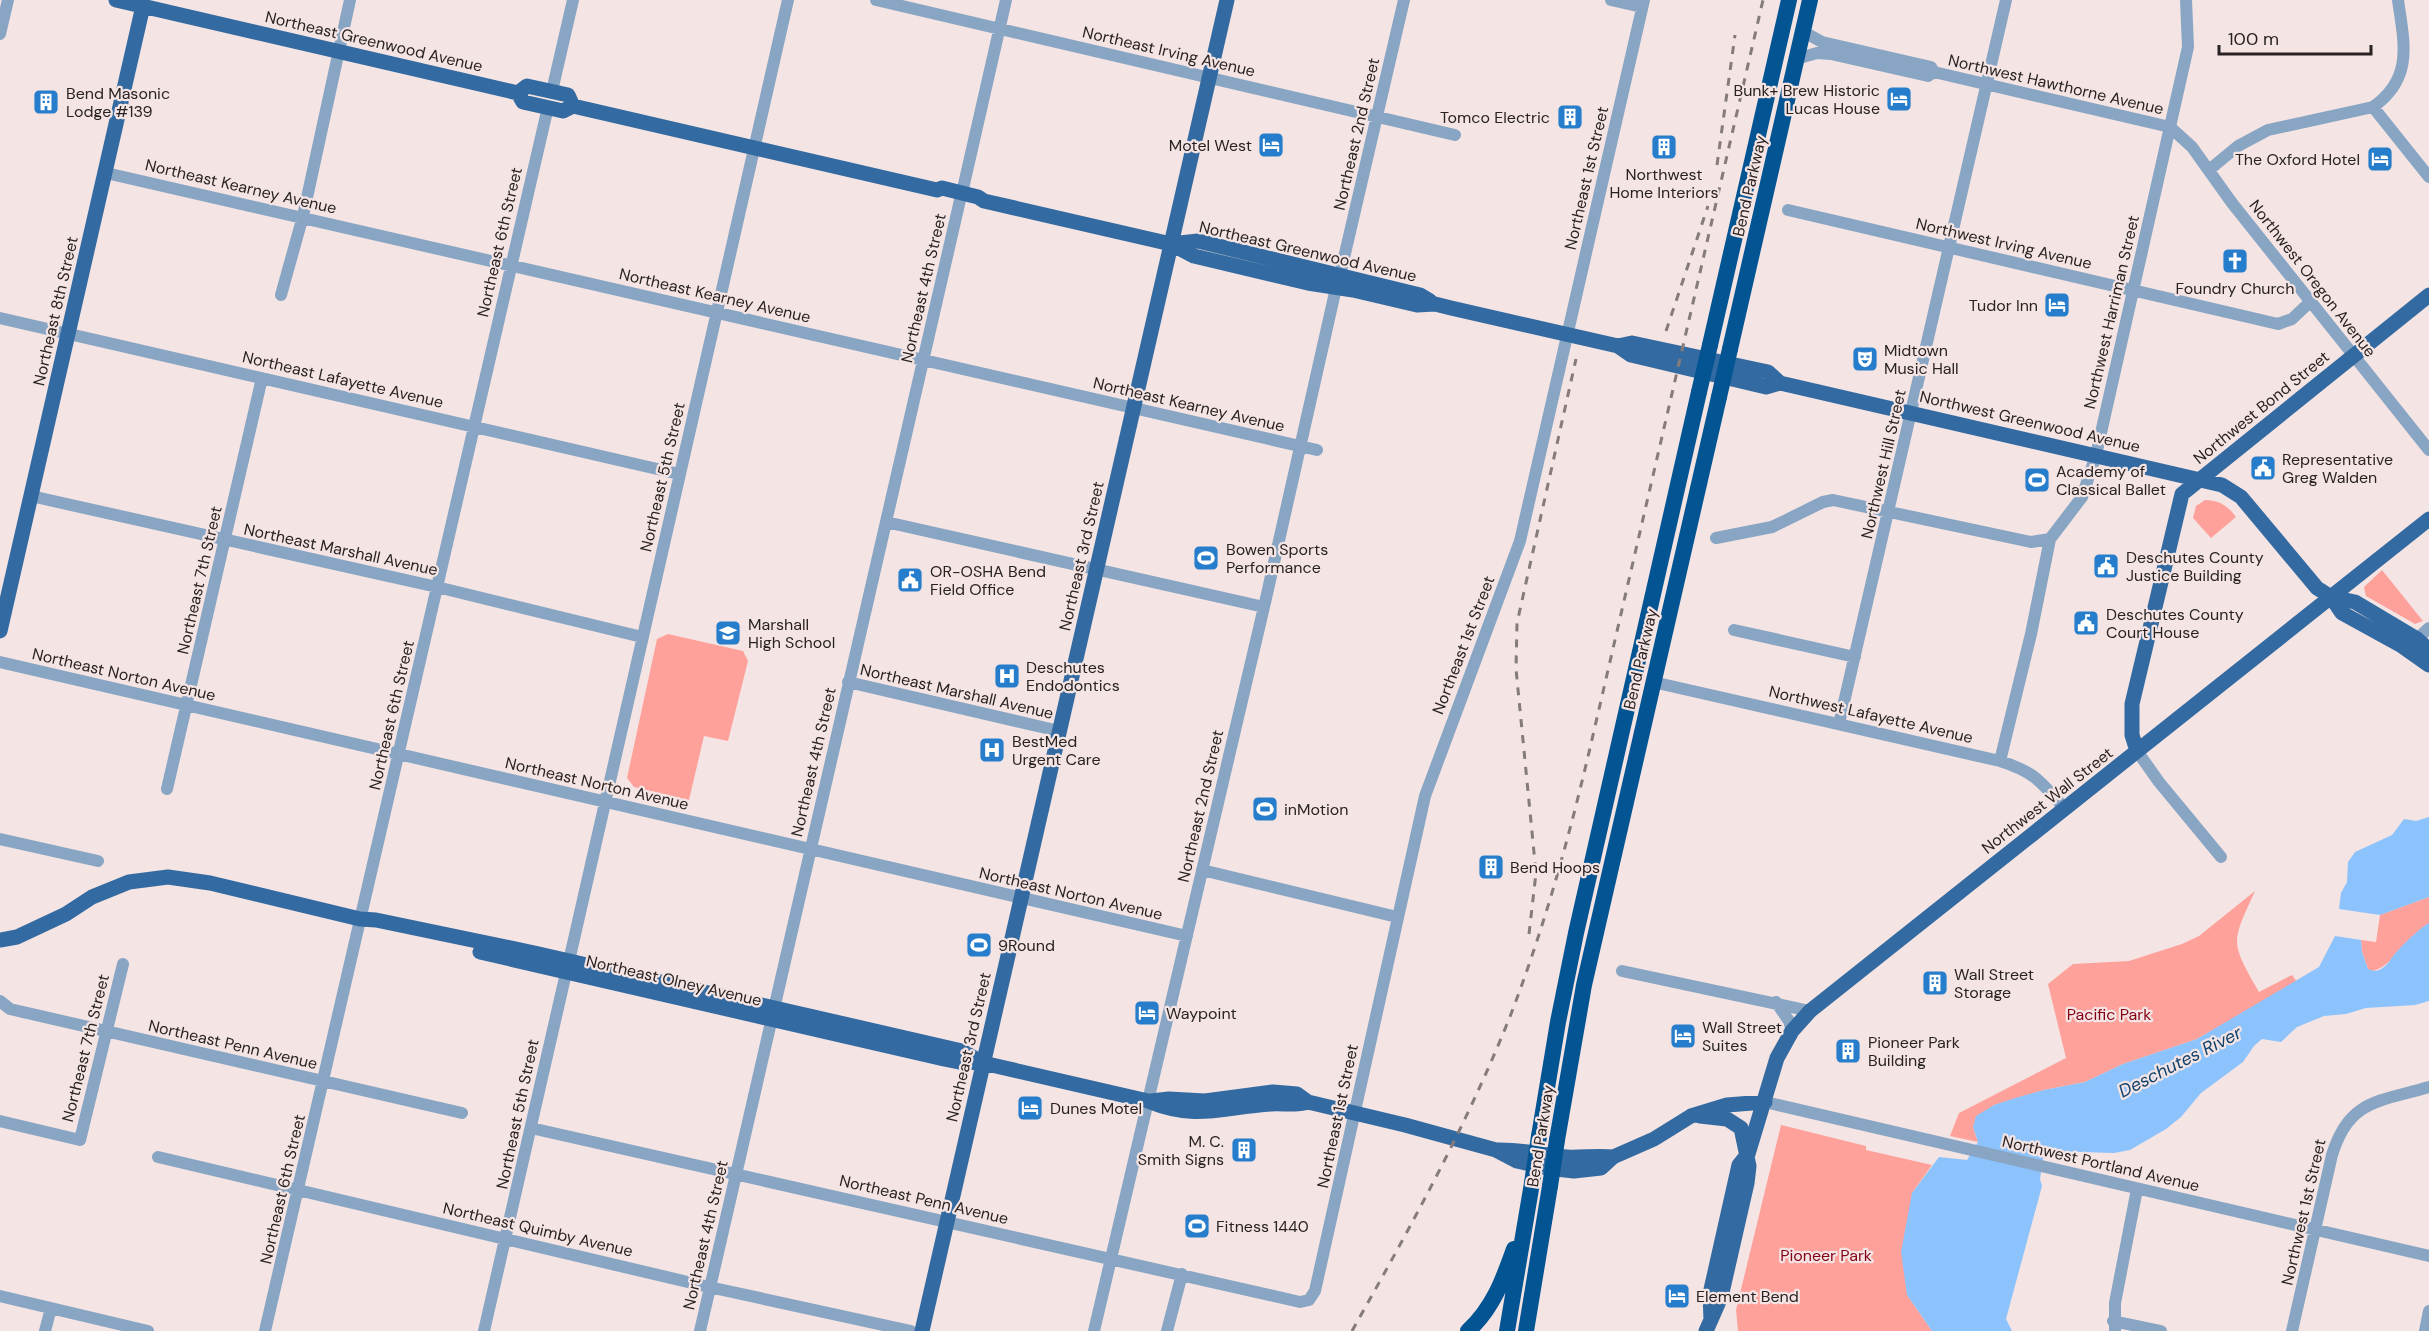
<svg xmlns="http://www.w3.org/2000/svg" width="2429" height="1331" font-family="'DM Sans',sans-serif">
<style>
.green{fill:#fea19b}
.water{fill:#8dc3fc}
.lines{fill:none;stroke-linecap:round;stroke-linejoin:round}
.minor{stroke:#88a5c4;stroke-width:12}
.major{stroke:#336aa1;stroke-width:15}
.highway{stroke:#035493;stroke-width:16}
.rail{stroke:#857b7a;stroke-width:3;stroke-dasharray:8 8;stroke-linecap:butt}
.highway-bridge{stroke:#035493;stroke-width:16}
.labels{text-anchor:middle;stroke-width:4.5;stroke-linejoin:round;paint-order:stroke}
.street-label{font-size:16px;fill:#282322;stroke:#f4e4e3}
.poi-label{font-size:16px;fill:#282322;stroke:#f4e4e3;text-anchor:start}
.park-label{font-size:16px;fill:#810014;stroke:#f4e4e3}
.water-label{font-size:18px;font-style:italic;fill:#0f416d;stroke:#f4e4e3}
</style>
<rect width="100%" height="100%" fill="#f4e4e3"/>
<!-- green -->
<path class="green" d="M2205,500C2219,500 2228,506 2236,517L2211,538L2193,518L2196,506Z
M2382,570L2423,621L2415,624L2366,596L2364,587Z
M668,634L743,651L748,661L728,741L704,736L689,800L634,787L627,778L657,639Z
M2255,891C2231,944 2230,941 2259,992L2292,975L2297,982L2197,1039L2123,1064L2085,1082L2044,1090L1994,1105L1973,1127L1978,1142L1950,1136L1959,1113L2066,1058L2048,984L2073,964L2129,961L2182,944L2199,936Z
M2429,897V923C2412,933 2390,969 2372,971L2368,969L2362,952L2361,940L2376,942L2380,915Z
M1781,1125L1866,1146V1150L1932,1165L1912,1193L1907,1295L1932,1331H1738L1736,1310Z"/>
<!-- water -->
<path class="water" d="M2429,817V897L2380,915L2339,909L2341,893L2347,882L2348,862L2355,852L2392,835L2404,819L2416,821Z
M2429,923V1001L2415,1005L2366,1008L2346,1014L2324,1016L2297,1027L2281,1042L2262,1039L2254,1046L2243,1062L2201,1093L2181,1117L2166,1129L2130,1150L2114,1153L2047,1151L2044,1153L2040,1179L2042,1186L2006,1319L2012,1331H1932L1907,1295L1901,1252L1912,1193L1939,1157L1967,1160L1978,1142L1973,1127L1976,1116L1994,1105L2015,1098L2044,1090L2085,1082L2123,1064L2197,1039L2319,967L2335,936L2361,940L2362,952L2368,969C2374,972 2380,971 2385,966C2389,963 2391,958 2394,955C2401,946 2420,928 2429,923Z"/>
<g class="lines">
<!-- minor -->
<path class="minor" d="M876,0L1455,135
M1611,0L1642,7
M1802,31L1822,42L1931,67L1934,72L2170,127L2192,147L2232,203L2429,450
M0,34L8,0
M1796,59L1817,53L1831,54L1928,76L1934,72
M552,91L573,0
M2373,107L2429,177
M2209,170L2238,146L2268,130L2373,107C2414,78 2404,43 2398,0
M106,173L1317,450
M962,193L1006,0
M1788,210L2278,324L2292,319L2311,301
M1340,275L1404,0
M281,295L303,216L350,0
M0,318L679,474
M31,496L437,587L642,637
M886,522L1264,607
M1716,538L1772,527L1823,502L1833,500L2031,542L2050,539
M1734,630L1855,657
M2417,639L2429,628
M0,662L1187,936
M848,682L1059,731
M1653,682L2000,761C2035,772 2041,782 2065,809
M1839,724L2006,0
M2137,751L2159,782L2221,857
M2000,761L2031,634L2050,539L2082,497L2096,455L2188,47L2186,0
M167,789L262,378
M0,839L98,861
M1202,870L1397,917
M569,961L788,0
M1622,971L1810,1011
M0,1001L10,1009L462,1113
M1776,1002L1789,1021L1792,1031
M1765,1102L2429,1256
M0,1121L80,1140L123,964
M531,1128L1300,1302L1309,1300L1315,1291L1425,796L1520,541L1644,0
M158,1157L709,1287L911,1331
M0,1296L148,1331
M2113,1321L2161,1331
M45,1331L51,1308
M265,1331L548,107
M484,1331L566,973
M700,1331L960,200
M1094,1331L1264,607L1336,288
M1167,1331L1182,1274
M2115,1331V1303L2137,1189
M2292,1331L2332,1155C2349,1099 2379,1102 2429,1087
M2425,1331L2429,1311"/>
<!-- major -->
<path class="major" d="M116,0L518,93L523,102L563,111L573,106L937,190L942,188L978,197L984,201L1171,244L1194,256L1308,283L1353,290L1417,305L1435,304L1451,308L1618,346L1631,355L1766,387L1780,383
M518,93L527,86L568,95L573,106
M1171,244L1198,241L1420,295L1430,301
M1618,346L1632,343L1768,372L1780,383L2222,485L2241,497L2317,588L2331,597L2342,613L2402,646L2429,665
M2331,597L2355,602L2417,639L2429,650
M0,631L143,6
M2137,751L2132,735V704L2182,494L2429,295
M0,940L17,937L66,914L92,897L129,882L168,877L210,883L360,919L376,920L539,954L962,1051L983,1063
M480,952L944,1059L959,1062L983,1063L1148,1101C1197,1121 1222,1107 1271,1104C1283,1103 1295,1106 1308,1102
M1151,1101L1169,1099L1205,1101L1273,1092L1297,1094L1308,1102L1405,1125L1496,1150L1517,1161L1547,1168L1574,1171L1601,1168L1613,1157L1654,1139L1691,1116L1727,1105L1765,1102
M1700,1116L1727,1119L1741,1128L1749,1166L1747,1183L1721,1297L1706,1331
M1496,1150C1521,1149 1542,1155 1566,1157C1582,1158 1597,1155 1613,1157
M1711,1320L1710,1294L1739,1165L1748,1154L1777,1058L1792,1031L1810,1011L2429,519
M922,1331L1227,0"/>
<!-- highway -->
<path class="highway" d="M1710,345L1789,0
M1730,349L1810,0
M1539,1136L1558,1022L1576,933L1699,392
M1557,1140L1584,985L1719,397
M1468,1331C1493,1308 1503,1280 1514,1249
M1507,1331L1532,1183
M1526,1331L1550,1186"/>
<!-- rail -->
<path class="rail" d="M1717,165L1735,35
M1666,331L1708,206
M1529,934L1536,873L1516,669L1517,623L1576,359
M1352,1331C1410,1228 1467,1125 1511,1014C1544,928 1569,838 1590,748L1763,0"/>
<!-- highway-bridge -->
<path class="highway-bridge" d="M1699,392L1710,345
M1719,397L1730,349
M1532,1183L1539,1136
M1550,1186L1557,1140"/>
</g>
<!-- icons -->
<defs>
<symbol id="hotel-square" viewBox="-11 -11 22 22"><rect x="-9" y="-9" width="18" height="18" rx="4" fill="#267dcb" stroke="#f4e4e3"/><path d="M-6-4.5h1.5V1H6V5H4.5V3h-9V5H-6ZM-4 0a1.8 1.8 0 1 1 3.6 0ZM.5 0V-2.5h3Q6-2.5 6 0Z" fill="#fff"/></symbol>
<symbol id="building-square" viewBox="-11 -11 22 22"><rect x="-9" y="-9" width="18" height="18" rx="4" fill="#267dcb" stroke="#f4e4e3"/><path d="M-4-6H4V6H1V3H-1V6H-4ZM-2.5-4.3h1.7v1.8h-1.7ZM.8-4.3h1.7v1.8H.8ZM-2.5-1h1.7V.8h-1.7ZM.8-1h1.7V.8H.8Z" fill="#fff"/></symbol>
<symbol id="church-square" viewBox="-11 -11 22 22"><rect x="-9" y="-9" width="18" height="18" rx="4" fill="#267dcb" stroke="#f4e4e3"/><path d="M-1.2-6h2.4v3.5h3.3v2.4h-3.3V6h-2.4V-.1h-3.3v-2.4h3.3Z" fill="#fff"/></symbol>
<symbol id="theatre-square" viewBox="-11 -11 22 22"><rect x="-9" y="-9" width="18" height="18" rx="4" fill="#267dcb" stroke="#f4e4e3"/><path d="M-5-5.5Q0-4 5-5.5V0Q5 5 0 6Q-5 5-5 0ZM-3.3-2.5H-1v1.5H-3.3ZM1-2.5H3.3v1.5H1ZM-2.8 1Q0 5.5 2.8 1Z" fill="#fff"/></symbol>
<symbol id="civic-square" viewBox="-11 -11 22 22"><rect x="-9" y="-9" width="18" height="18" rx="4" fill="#267dcb" stroke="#f4e4e3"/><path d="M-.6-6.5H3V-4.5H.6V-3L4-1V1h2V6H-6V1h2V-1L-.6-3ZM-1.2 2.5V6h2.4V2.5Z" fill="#fff"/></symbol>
<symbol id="stadium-square" viewBox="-11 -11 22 22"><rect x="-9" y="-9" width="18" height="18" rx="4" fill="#267dcb" stroke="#f4e4e3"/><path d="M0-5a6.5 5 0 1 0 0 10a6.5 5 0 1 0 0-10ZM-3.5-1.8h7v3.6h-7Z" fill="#fff"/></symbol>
<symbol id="school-square" viewBox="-11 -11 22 22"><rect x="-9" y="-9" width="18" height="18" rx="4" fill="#267dcb" stroke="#f4e4e3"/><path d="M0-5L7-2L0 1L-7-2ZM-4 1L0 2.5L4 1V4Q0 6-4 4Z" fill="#fff"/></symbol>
<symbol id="hospital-square" viewBox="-11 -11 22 22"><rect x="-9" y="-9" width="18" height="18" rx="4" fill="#267dcb" stroke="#f4e4e3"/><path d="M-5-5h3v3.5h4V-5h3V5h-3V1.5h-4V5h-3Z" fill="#fff"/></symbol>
</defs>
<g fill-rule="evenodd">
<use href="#hotel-square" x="1884" y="84" width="30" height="30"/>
<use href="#building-square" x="31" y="87" width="30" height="30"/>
<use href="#building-square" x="1555" y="102" width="30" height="30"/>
<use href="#hotel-square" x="1256" y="130" width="30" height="30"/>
<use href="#building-square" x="1649" y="132" width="30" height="30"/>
<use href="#hotel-square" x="2365" y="144" width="30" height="30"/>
<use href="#church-square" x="2220" y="246" width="30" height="30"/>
<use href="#hotel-square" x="2042" y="290" width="30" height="30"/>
<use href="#theatre-square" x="1850" y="344" width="30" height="30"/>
<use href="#civic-square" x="2248" y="453" width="30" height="30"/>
<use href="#stadium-square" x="2022" y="465" width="30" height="30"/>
<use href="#stadium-square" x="1191" y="543" width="30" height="30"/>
<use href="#civic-square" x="2091" y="551" width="30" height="30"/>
<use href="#civic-square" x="895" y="565" width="30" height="30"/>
<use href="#civic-square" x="2071" y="608" width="30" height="30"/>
<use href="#school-square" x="713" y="618" width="30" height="30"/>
<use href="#hospital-square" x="992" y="661" width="30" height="30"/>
<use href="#hospital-square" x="977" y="735" width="30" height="30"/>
<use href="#stadium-square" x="1250" y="794" width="30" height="30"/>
<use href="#building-square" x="1476" y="852" width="30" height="30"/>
<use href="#stadium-square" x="964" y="930" width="30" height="30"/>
<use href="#building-square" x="1920" y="968" width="30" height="30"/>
<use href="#hotel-square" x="1132" y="998" width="30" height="30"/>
<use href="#hotel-square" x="1668" y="1021" width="30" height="30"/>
<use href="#building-square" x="1833" y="1036" width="30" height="30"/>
<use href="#hotel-square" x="1015" y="1093" width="30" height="30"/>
<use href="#building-square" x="1229" y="1135" width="30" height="30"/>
<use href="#stadium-square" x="1182" y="1211" width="30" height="30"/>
<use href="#hotel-square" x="1662" y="1281" width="30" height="30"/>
</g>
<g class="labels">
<!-- street labels -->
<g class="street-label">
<text transform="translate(374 41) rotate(13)" y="6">Northeast Greenwood Avenue</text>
<text transform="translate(1169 51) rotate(13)" y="6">Northeast Irving Avenue</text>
<text transform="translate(2056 84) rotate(13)" y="6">Northwest Hawthorne Avenue</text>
<text transform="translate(1356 134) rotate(-77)" y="6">Northeast 2nd Street</text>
<text transform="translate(1586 178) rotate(-77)" y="6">Northeast 1st Street</text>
<text transform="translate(241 186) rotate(13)" y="6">Northeast Kearney Avenue</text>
<text transform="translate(1749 186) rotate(-77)" y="6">Bend Parkway</text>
<text transform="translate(499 242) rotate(-77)" y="6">Northeast 6th Street</text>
<text transform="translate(2004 243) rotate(13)" y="6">Northwest Irving Avenue</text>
<text transform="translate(1308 251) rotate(13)" y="6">Northeast Greenwood Avenue</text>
<text transform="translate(2313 278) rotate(52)" y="6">Northwest Oregon Avenue</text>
<text transform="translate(923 288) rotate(-77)" y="6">Northeast 4th Street</text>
<text transform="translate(715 295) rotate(13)" y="6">Northeast Kearney Avenue</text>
<text transform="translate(55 311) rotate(-77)" y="6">Northeast 8th Street</text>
<text transform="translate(2111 312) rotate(-77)" y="6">Northwest Harriman Street</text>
<text transform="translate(343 379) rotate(13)" y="6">Northeast Lafayette Avenue</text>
<text transform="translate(1189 404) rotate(13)" y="6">Northeast Kearney Avenue</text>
<text transform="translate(2261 407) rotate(-39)" y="6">Northwest Bond Street</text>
<text transform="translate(2030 421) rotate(13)" y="6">Northwest Greenwood Avenue</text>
<text transform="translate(1883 464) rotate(-77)" y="6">Northwest Hill Street</text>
<text transform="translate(662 477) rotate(-77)" y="6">Northeast 5th Street</text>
<text transform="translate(341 549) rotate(12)" y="6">Northeast Marshall Avenue</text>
<text transform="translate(1081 556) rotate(-77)" y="6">Northeast 3rd Street</text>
<text transform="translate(199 580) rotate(-77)" y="6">Northeast 7th Street</text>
<text transform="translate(1463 645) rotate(-69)" y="6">Northeast 1st Street</text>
<text transform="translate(1640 659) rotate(-77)" y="6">Bend Parkway</text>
<text transform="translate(124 674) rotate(13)" y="6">Northeast Norton Avenue</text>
<text transform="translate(957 691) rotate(13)" y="6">Northeast Marshall Avenue</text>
<text transform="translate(1871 714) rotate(13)" y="6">Northwest Lafayette Avenue</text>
<text transform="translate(391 715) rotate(-77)" y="6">Northeast 6th Street</text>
<text transform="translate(813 762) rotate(-77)" y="6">Northeast 4th Street</text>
<text transform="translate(597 783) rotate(13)" y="6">Northeast Norton Avenue</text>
<text transform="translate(2047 800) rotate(-38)" y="6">Northwest Wall Street</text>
<text transform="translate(1200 806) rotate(-77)" y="6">Northeast 2nd Street</text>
<text transform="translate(1071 893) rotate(13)" y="6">Northeast Norton Avenue</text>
<text transform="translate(674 980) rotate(13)" y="6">Northeast Olney Avenue</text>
<text transform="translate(233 1044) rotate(13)" y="6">Northeast Penn Avenue</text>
<text transform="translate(968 1047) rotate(-77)" y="6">Northeast 3rd Street</text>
<text transform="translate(85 1048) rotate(-76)" y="6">Northeast 7th Street</text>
<text transform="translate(517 1114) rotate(-78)" y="6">Northeast 5th Street</text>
<text transform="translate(1337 1116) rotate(-78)" y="6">Northeast 1st Street</text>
<text transform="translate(1540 1136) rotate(-81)" y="6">Bend Parkway</text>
<text transform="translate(2101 1163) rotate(13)" y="6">Northwest Portland Avenue</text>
<text transform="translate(282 1189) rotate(-77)" y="6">Northeast 6th Street</text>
<text transform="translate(924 1199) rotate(13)" y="6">Northeast Penn Avenue</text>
<text transform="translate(2303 1212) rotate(-77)" y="6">Northwest 1st Street</text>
<text transform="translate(538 1229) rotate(13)" y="6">Northeast Quimby Avenue</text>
<text transform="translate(705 1235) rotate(-77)" y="6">Northeast 4th Street</text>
</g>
<!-- poi labels -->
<g class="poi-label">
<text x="1880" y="96" text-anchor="end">Bunk+ Brew Historic<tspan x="1880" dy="18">Lucas House</tspan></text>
<text x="66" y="99">Bend Masonic<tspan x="66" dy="18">Lodge #139</tspan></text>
<text x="1550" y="123" text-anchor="end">Tomco Electric</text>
<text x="1252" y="151" text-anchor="end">Motel West</text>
<text x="2360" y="165" text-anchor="end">The Oxford Hotel</text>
<text x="1664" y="180" text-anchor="middle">Northwest<tspan x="1664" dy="18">Home Interiors</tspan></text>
<text x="2235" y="294" text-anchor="middle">Foundry Church</text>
<text x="2038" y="311" text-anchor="end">Tudor Inn</text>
<text x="1884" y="356">Midtown<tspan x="1884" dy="18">Music Hall</tspan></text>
<text x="2282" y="465">Representative<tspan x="2282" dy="18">Greg Walden</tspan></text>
<text x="2056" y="477">Academy of<tspan x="2056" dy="18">Classical Ballet</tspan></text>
<text x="1226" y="555">Bowen Sports<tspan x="1226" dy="18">Performance</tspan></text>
<text x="2126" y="563">Deschutes County<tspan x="2126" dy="18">Justice Building</tspan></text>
<text x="930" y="577">OR-OSHA Bend<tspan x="930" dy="18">Field Office</tspan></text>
<text x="2106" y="620">Deschutes County<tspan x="2106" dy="18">Court House</tspan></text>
<text x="748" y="630">Marshall<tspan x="748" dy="18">High School</tspan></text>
<text x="1026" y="673">Deschutes<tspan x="1026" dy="18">Endodontics</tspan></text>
<text x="1012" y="747">BestMed<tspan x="1012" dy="18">Urgent Care</tspan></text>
<text x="1284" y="815">inMotion</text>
<text x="1510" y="873">Bend Hoops</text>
<text x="998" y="951">9Round</text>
<text x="1954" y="980">Wall Street<tspan x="1954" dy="18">Storage</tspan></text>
<text x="1166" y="1019">Waypoint</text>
<text x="1702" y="1033">Wall Street<tspan x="1702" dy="18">Suites</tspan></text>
<text x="1868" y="1048">Pioneer Park<tspan x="1868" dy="18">Building</tspan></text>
<text x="1050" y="1114">Dunes Motel</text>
<text x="1224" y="1147" text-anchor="end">M. C.<tspan x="1224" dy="18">Smith Signs</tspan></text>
<text x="1216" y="1232">Fitness 1440</text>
<text x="1696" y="1302">Element Bend</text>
</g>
<!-- park labels -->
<g class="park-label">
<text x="2109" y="1020">Pacific Park</text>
<text x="1826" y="1261">Pioneer Park</text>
</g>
<!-- water labels -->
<g class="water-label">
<text transform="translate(2180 1062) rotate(-27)" y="6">Deschutes River</text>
</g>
</g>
<!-- scale -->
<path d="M2219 45v9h152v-9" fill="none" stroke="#282322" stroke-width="3"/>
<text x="2228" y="45" font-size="18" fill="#282322" stroke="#f4e4e3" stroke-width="4.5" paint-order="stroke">100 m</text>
</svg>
